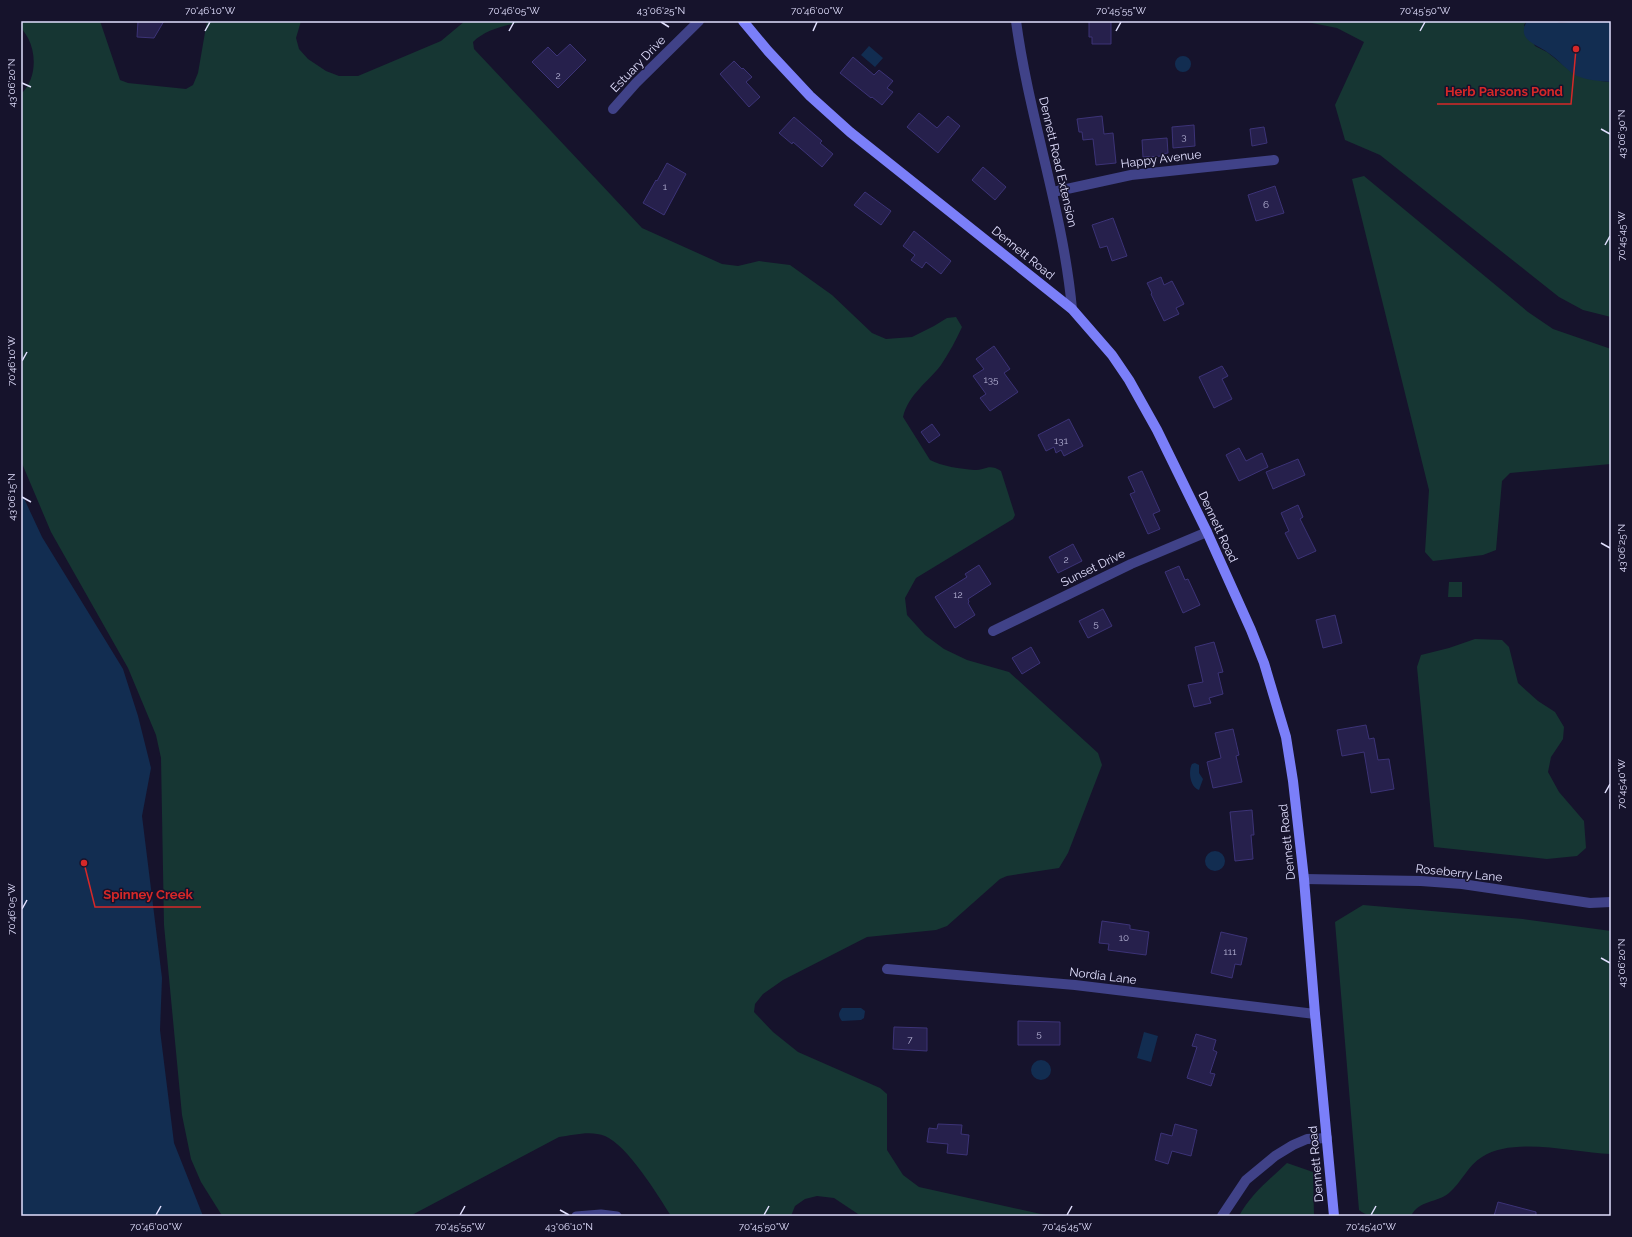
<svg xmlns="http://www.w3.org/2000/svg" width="1632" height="1237" font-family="Raleway,sans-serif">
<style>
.green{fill:#163633}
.water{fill:#122d51}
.building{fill:#26204c;stroke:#3c3377}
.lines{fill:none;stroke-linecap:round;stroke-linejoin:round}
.lane{stroke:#404288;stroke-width:9}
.street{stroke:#404288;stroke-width:10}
.secondary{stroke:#7b7ff9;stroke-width:10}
.ticks{fill:none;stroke:#e1dffe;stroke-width:1.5}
.labels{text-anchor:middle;stroke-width:3;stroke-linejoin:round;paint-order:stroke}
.number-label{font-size:10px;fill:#b2afd2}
.street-label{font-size:12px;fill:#e1dffe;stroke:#16132c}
.leader{fill:none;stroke:#d62828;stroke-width:1.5}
.callout-dot{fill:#d62828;stroke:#16132c;stroke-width:1.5}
.callout-label{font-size:13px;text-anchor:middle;font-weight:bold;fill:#d62828;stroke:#16132c;stroke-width:3;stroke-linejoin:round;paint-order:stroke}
.neatline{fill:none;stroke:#e1dffe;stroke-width:1.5}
.ticks-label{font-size:10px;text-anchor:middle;fill:#e1dffe}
</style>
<rect width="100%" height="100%" fill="#16132c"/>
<!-- green -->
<path class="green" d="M21,21H100L120,80L128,83L186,89L193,85L198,73L207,21H301L296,38L299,49L308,59L326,71L339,76H358L441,41L465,21H529C511,24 487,28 473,42L474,49L642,228L722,264L738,266L759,261L790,265L832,295L872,333L886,339L912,337L934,326L947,318L956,317L962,327C956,340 949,353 941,365C928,382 908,395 903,417L930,460C941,466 961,469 974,470C986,470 989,463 1001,471L1015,515L1013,519L916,578L905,598L907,615L925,635L944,649L967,660L1009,672L1098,753L1102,765L1068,853L1059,868L1007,876L1000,879L947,926L936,930L867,937L783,980L763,994L755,1004L754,1012L773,1032L798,1052L880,1088L887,1094V1150L903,1175L919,1187L1050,1216H861L834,1198L817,1196L805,1199L795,1206L791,1216H671C658,1195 627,1145 605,1136C591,1130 573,1135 559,1137L410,1216H223L221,1214L201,1182L191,1159L182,1115L164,925L161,758L156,735L128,668L51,532L21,461V94C36,80 37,55 28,38C24,31 21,29 21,21Z
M1302,21H1527L1524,25L1535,46L1547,52L1568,69L1601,81L1611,82V317L1583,310L1559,297L1380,155L1345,140L1335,105L1364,42L1337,28Z
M1364,176L1528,312L1553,329L1611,349V464L1510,473L1502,481L1496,550L1483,555L1433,561L1425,552L1429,490L1352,179Z
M1449,582H1462V597H1448Z
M1475,639L1502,640L1509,647L1518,683L1538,701L1555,712L1564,727L1563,739L1551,757L1548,772L1559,792L1584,821L1586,848L1577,856L1547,859L1434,847L1417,667L1421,655L1449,648Z
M1363,905L1523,919L1611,931V1154C1574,1153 1515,1136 1482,1157C1469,1164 1461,1183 1449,1193C1437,1203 1419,1200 1411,1216C1395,1216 1372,1221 1359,1210L1335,922Z
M1287,1163L1313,1172L1314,1216H1239C1251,1194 1269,1180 1287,1163Z"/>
<!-- water -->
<path class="water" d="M1527,21H1553L1561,23L1578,21H1611V82C1601,81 1586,80 1577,76C1566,70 1558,59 1547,52C1536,44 1516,40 1527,21Z
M869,46L883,58L875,67L861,55Z
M1175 64a8 8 0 1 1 16 0a8 8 0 1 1-16 0Z
M21,492L42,537L123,669L138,716L151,768L142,816L162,978L160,1030L174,1143L203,1216H21Z
M1195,763L1199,765V773L1203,779L1199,790C1190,787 1188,771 1192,764Z
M1205 861a10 10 0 1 1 20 0a10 10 0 1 1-20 0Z
M842,1008H861L865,1011L864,1018L861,1020L842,1021C838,1016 838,1013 842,1008Z
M1144,1032L1158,1036L1151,1062L1137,1058Z
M1031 1070a10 10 0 1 1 20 0a10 10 0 1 1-20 0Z"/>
<!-- building -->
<path class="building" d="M138,21H164L154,38L137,37Z
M1089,21H1111V44H1092V37H1089Z
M570,44L586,60L558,88L532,62L548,47L557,56Z
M853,57L874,75L879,70L893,81L887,88L893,92L882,105L872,97L871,98L840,73Z
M734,61L742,69L743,68L752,77L746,82L760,97L749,107L720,74Z
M919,113L937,128L948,116L960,126L938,153L907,127Z
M1102,116L1104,134L1113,133L1116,163L1096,165L1093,139L1083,140L1082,132H1079L1077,119Z
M794,117L822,141L820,143L833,154L822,167L793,142L792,144L779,133Z
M1194,125L1195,146L1173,148L1172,127Z
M1264,127L1267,143L1252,146L1250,129Z
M1167,138L1168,153L1162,154V156L1143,157L1142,140Z
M667,163L686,174L664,215L643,203L656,180L657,181Z
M983,167L1006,187L995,200L972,180Z
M1275,186L1284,213L1256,221L1248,195Z
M865,192L891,211L881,225L854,205Z
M1113,218L1127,256L1112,261L1107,246L1100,248L1092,225Z
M914,231L951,261L941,274L926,262L922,268L911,260L915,255L903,246Z
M1161,277L1164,285L1172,281L1184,304L1176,308L1179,314L1164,321L1151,294L1152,293L1147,283Z
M994,346L1010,369L1004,373L1018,392L990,411L980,398L986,394L973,376L984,369L976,359Z
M1222,366L1228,376L1222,379L1232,399L1214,408L1199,377Z
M1069,419L1083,446L1064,456L1061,450L1056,453L1054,447L1046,451L1038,435Z
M932,424L940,435L929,443L921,432Z
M1239,448L1246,461L1262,453L1268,467L1239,481L1226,455Z
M1298,459L1305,475L1273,489L1266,472Z
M1142,471L1160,511L1153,514L1160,529L1148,534L1130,494L1135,492L1128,477Z
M1298,505L1303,517L1300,519L1316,551L1298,559L1285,533L1289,531L1281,513Z
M1073,544L1082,561L1058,573L1049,557Z
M979,565L991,584L968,599L969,602L968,603L975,615L955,628L935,597L967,577L965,574Z
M1179,566L1185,580L1188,579L1200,605L1183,613L1165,572Z
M1103,609L1112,626L1088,638L1079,621Z
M1335,615L1342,643L1323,648L1316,620Z
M1214,642L1223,672L1218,673L1223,694L1209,698L1211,703L1194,707L1188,685L1203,682L1195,647Z
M1031,647L1040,663L1022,674L1012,658Z
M1366,725L1369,739L1374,738L1378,760L1389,759L1394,789L1371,793L1364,752L1342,756L1337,730Z
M1233,729L1239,755L1236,756L1242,782L1213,788L1207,762L1221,758L1215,733Z
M1252,810L1254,835H1251L1253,859L1235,861L1230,812Z
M1102,921L1130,925V929L1149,932L1146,955L1108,950L1109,944L1099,943Z
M1221,932L1247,938L1241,965L1235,964L1232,978L1211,973Z
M1018,1021L1060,1022V1045H1018Z
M894,1027L927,1028V1051L893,1049Z
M1196,1034L1216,1040L1213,1050L1217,1052L1210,1073L1215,1074L1211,1086L1187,1078L1197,1047L1192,1046Z
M938,1124L962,1125L961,1134L969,1135L967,1155L947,1153L948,1144L927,1142L929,1128L937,1129Z
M1175,1124L1197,1130L1191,1156L1172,1151L1168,1164L1155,1160L1161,1133L1172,1136Z
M1498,1202L1536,1212V1216H1494Z"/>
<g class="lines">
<!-- lane -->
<path class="lane" d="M576,1216L601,1214L617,1216"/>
<!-- street -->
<path class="street" d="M1016,21C1029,118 1063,211 1072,309
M613,109L636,83L699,21
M1053,192L1131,175L1274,160
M993,631L1131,564L1207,532
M1304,879L1421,881L1462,884L1590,903L1611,902
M887,969L1075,985L1315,1014
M1222,1216L1246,1180L1275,1156L1293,1145L1307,1139L1327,1138"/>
<!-- secondary -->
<path class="secondary" d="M743,21L768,51L810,96L850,132L1072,309L1112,355L1129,380L1157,430L1207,532L1251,630L1264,663L1286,737L1293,781L1304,879L1315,1014L1334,1216"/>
</g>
<!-- ticks -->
<path class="ticks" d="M661,22L669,27M205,31L210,22M509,31L514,22M813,31L817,22M1116,31L1121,22M1420,31L1425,22M22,83L31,87M1601,129L1610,134M1605,245L1610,236M22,361L27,352M22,497L31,502M1601,543L1610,548M1605,793L1610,784M22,909L27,900M1601,958L1610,963M560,1210L569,1215M156,1215L161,1206M460,1215L465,1206M764,1215L769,1206M1067,1215L1072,1206M1371,1215L1376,1206"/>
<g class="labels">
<!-- number labels -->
<g class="number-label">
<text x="558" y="79">2</text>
<text x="1184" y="140">3</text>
<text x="665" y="190">1</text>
<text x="1266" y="208">6</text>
<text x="991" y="383">135</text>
<text x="1061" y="444">131</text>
<text x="1066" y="563">2</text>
<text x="958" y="598">12</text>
<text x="1096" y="627">5</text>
<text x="1124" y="941">10</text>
<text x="1230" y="955">111</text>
<text x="1039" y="1037">5</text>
<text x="910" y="1043">7</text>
</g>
<!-- street labels -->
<g class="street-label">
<text transform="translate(638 64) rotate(-46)" y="4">Estuary Drive</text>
<text transform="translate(1161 159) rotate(-7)" y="4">Happy Avenue</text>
<text transform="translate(1058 162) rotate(77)" y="4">Dennett Road Extension</text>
<text transform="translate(1023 253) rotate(39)" y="4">Dennett Road</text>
<text transform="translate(1218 527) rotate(65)" y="4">Dennett Road</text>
<text transform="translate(1093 568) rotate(-26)" y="4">Sunset Drive</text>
<text transform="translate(1287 842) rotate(-96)" y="4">Dennett Road</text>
<text transform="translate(1459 873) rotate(6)" y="4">Roseberry Lane</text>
<text transform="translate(1103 976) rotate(7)" y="4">Nordia Lane</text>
<text transform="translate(1316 1164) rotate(-95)" y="4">Dennett Road</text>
</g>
</g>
<!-- callouts -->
<path class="leader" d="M1576 49L1571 104H1437M84 863L95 907H201"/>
<g class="callout-dot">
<circle cx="1576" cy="49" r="4"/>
<circle cx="84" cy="863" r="4"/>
</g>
<g class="callout-label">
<text x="1504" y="96">Herb Parsons Pond</text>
<text x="148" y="899">Spinney Creek</text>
</g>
<!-- border -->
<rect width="1632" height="1237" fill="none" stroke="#16132c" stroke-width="44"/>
<rect x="22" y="22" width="1588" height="1193" class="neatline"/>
<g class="ticks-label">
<text x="210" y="14">70°46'10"W</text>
<text x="514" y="14">70°46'05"W</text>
<text x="661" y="14">43°06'25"N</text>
<text x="817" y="14">70°46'00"W</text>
<text x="1121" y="14">70°45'55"W</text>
<text x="1425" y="14">70°45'50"W</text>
<text transform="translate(11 83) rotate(-90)" y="4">43°06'20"N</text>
<text transform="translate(1621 134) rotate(-90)" y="4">43°06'30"N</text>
<text transform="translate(1621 236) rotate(-90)" y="4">70°45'45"W</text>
<text transform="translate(11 361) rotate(-90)" y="4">70°46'10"W</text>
<text transform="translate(11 497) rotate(-90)" y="4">43°06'15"N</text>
<text transform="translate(1621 548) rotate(-90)" y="4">43°06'25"N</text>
<text transform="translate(1621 784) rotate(-90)" y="4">70°45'40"W</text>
<text transform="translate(11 909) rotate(-90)" y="4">70°46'05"W</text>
<text transform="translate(1621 963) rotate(-90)" y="4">43°06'20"N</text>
<text x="156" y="1230">70°46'00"W</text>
<text x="460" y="1230">70°45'55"W</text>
<text x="569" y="1230">43°06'10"N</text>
<text x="764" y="1230">70°45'50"W</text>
<text x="1067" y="1230">70°45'45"W</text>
<text x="1371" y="1230">70°45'40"W</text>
</g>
</svg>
